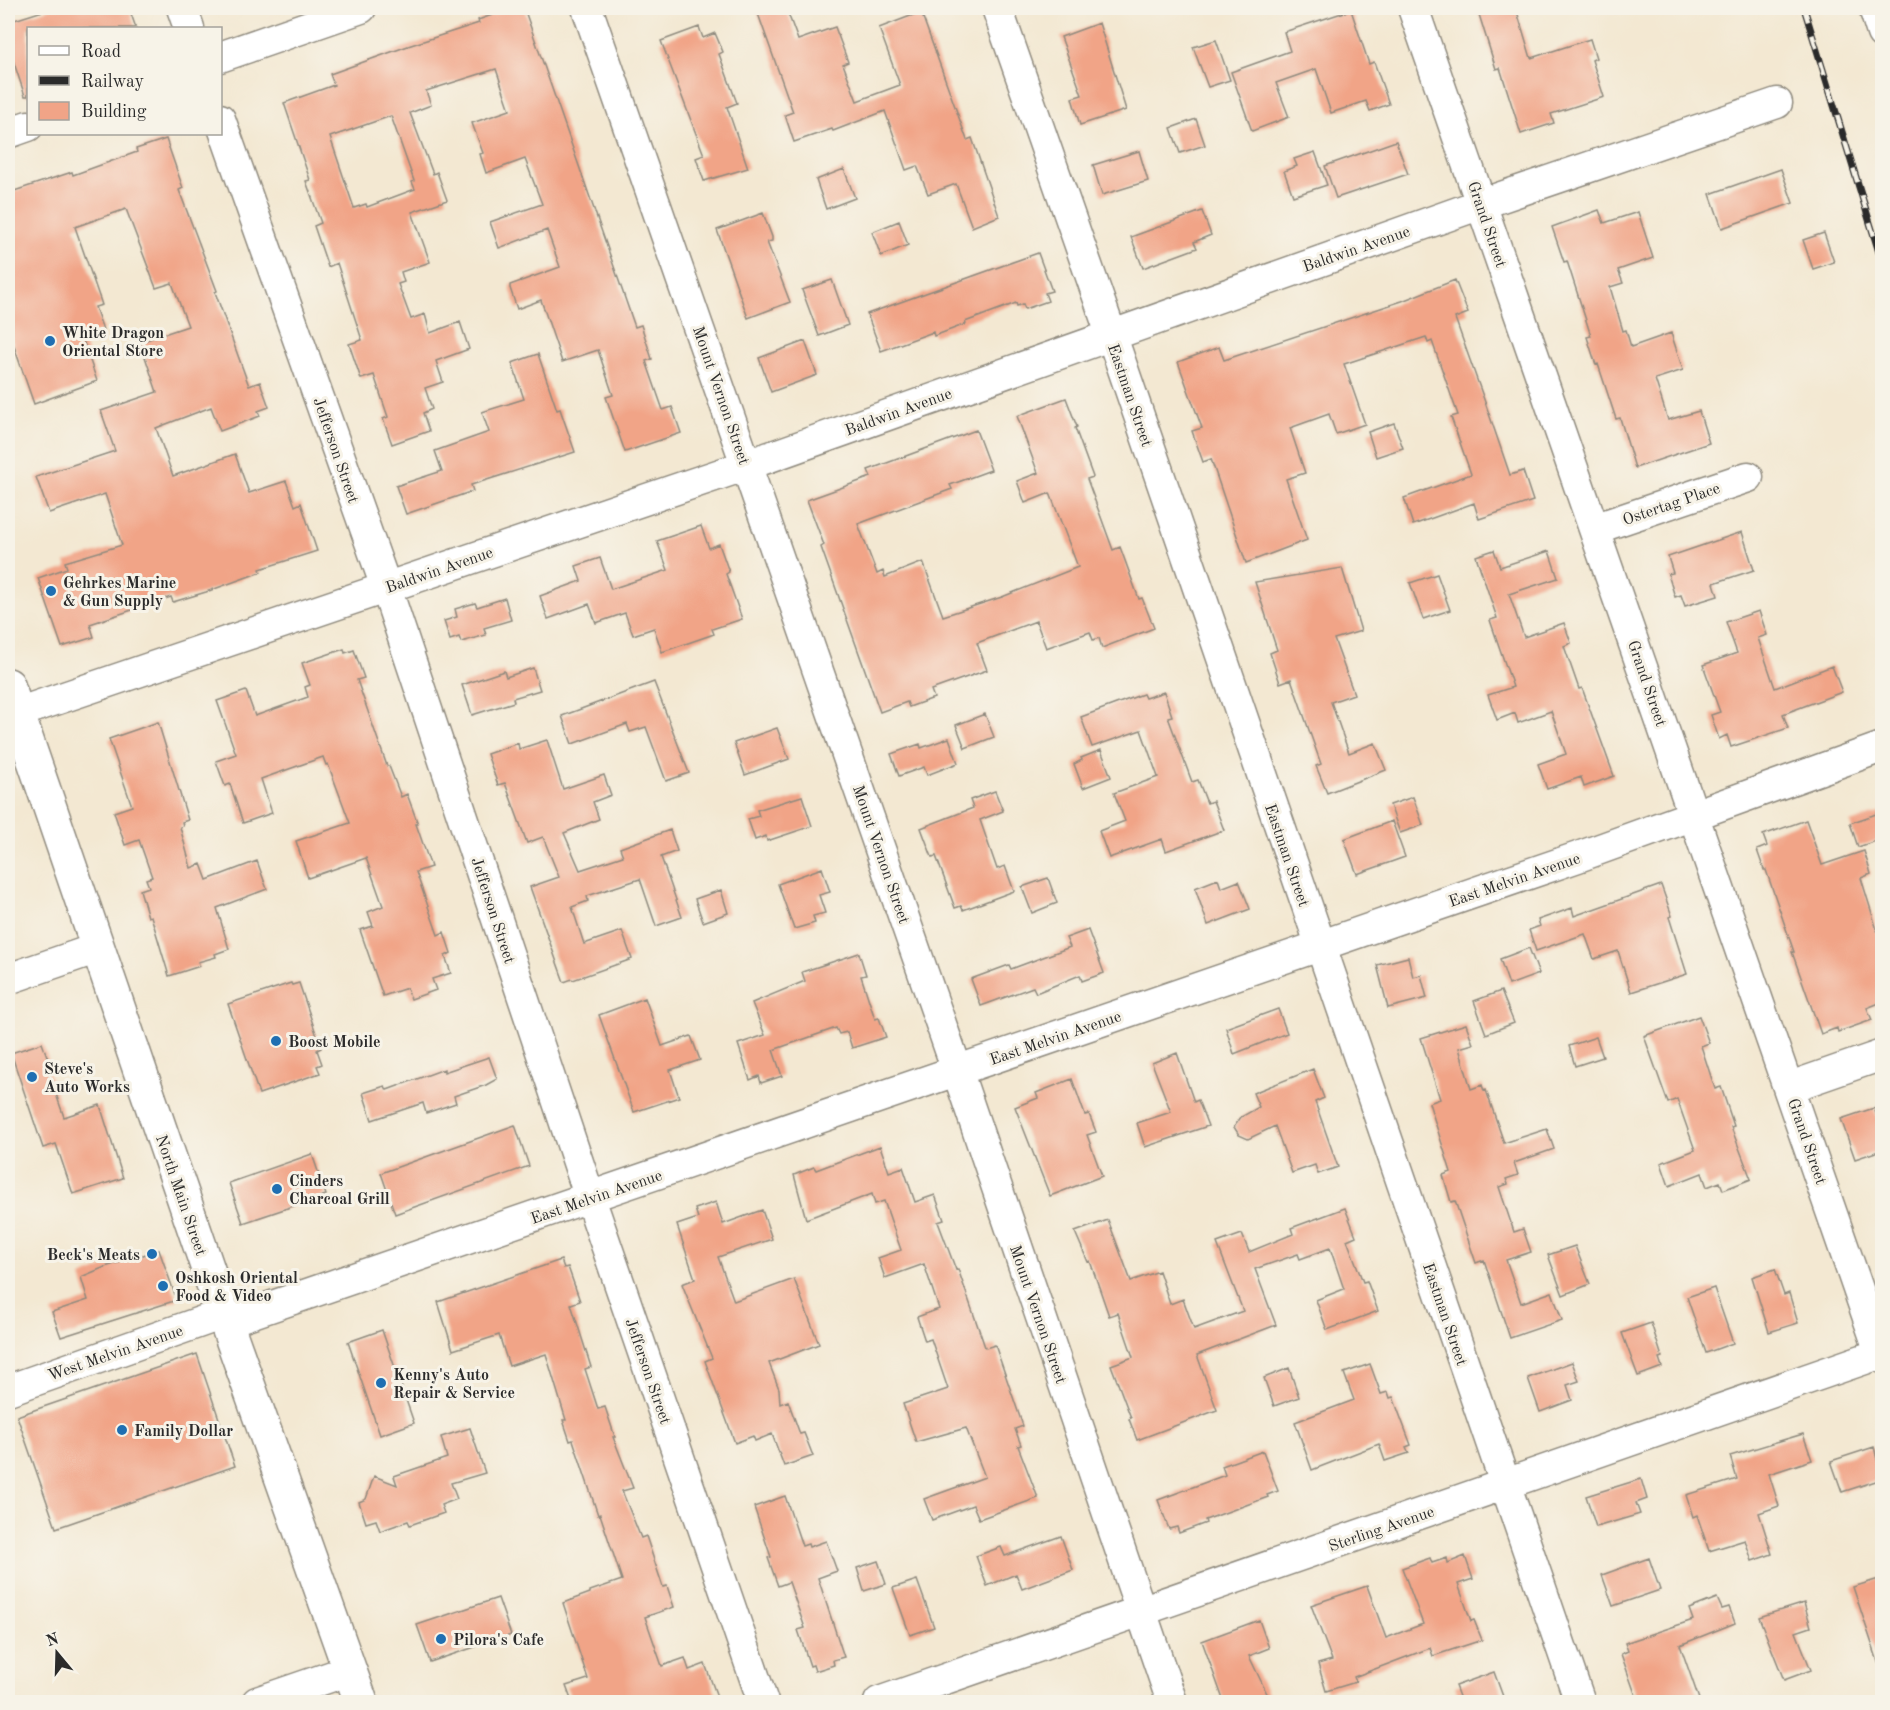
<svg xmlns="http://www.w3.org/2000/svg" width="1890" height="1710" font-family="'Old Standard TT',serif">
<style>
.building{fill:#f1a487;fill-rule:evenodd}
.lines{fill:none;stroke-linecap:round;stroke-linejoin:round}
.street-casing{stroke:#8f8a7e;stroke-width:33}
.secondary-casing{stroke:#8f8a7e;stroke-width:36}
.street{stroke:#fff;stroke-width:30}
.secondary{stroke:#fff;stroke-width:33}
.rail-casing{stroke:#2b2b2b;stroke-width:7}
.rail{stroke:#f7f3e8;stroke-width:4.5;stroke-dasharray:14;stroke-linecap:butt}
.poi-dot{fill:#1f6fb2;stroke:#f7f3e8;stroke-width:2}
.labels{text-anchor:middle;stroke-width:6;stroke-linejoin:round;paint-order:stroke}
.street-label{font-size:16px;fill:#2b2b2b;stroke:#f7f3e8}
.poi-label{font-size:16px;font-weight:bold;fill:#2b2b2b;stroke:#f7f3e8;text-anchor:start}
</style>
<rect width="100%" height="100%" fill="#f7f3e8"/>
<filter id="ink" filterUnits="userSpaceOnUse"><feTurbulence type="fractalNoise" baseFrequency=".0167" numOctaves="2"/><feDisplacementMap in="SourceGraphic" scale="12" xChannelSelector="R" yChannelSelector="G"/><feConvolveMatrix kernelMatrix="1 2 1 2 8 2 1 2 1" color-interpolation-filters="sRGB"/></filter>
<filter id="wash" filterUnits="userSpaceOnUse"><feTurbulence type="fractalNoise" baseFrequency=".008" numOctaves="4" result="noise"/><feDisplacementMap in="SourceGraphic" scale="24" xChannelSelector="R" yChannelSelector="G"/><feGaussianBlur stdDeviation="1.35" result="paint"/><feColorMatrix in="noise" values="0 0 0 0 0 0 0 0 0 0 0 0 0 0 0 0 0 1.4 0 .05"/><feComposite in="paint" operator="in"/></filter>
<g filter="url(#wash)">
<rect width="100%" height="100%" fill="#f3e8d2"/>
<g id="blocks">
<!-- building -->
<path class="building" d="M52,8H129L136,28H28V96H25L8,45V22Z
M512,8H524L635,327L641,325L652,359L646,361L663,410L672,407L681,433L625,452L606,397L613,395L598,350L562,362L541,300L517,309L510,288V285L560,267L547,230L499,248L490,222L542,204L525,159L486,173L480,154L483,153L472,123L510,110L496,69L426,91L431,105L410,113L433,174L437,172L447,200L412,212L430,262L401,272L404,282L398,284L411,319L425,314L430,333L460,322L469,349L436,361L443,382L425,388L432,409L423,413L429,431L392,444L383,419L388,417L374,375L361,379L349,344L362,340L337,263L328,267L314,226L321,223L306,181L310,180L284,103L334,85L330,74L408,46L479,23L478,20ZM391,116L414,181L412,182L415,189L367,207L366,204L354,208L330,137Z
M756,8H786L798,40L835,27L848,62L843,64L857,101L900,85L879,28L921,12L967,140L972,138L999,216L972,227L956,184L928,194L917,166L906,170L885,111L833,131L832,129L794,142L785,115L793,112Z
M1477,8H1516L1531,58L1590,39L1596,58L1592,60L1604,97L1551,114L1554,123L1521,134L1500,68L1496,69Z
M1351,10L1369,64L1374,62L1389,104L1370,111L1366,101L1331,113L1316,69L1276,83L1289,117L1252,131L1231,72L1290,51L1284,32Z
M1099,23L1126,110L1080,125L1072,98L1082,95L1061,37Z
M699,27L703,38L715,33L723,52L719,54L737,103L727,107L748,168L704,181L696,158L704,155L661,41Z
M1216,40L1230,80L1208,87L1193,47Z
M1196,119L1205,145L1180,153L1171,128Z
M166,139L183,188L179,190L217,291L215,292L249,386L260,382L269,407L258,411L260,416L220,431L211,407L156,428L173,476L235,454L249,493L286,481L295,506L301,503L317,551L260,569L261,572L206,592L173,602L171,597L90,624L94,637L62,647L38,578L67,568L65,562L122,545L105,494L49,513L36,477L115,451L101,411L157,392L140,342L188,326L172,283L156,288L126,209L75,227L102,305L95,307L103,330L82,337L97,381L34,404L8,329V193L72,172L73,175L137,152L136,149Z
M1396,141L1408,174L1336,198L1325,166Z
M1139,151L1148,181L1102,195L1093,165Z
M1315,152L1327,185L1293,196L1284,171L1297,166L1294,159Z
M844,169L855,198L826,209L816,180Z
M1781,169L1793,203L1722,228L1710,194Z
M1599,210L1604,223L1638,212L1653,258L1618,270L1623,283L1610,287L1623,331L1626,330L1631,347L1671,333L1683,370L1655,379L1668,420L1699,411L1709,443L1635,468L1620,418L1616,419L1598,364L1596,365L1587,337L1591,336L1567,261L1564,262L1552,227Z
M1202,211L1211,235L1194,242L1197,248L1143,268L1131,237Z
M763,213L772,237V241L767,242L790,302L748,318L717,230Z
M899,221L908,245L881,256L872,232Z
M1824,233L1834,262L1813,269L1803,240Z
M1038,253L1052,291L1045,293L1048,301L1025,309L1023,304L1017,306L1016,303L965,322L966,324L934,336L933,332L881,351L867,314Z
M832,280L848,325L819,336L802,290Z
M1455,280L1468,313L1455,318L1486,405L1510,475L1523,471L1533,501L1479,519L1474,503L1413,525L1404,498L1471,474L1451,417L1458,415L1432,341L1428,343L1426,337L1344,364L1365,424L1336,434L1329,414L1290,428L1305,473L1286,479L1307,540L1246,563L1211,459L1203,462L1192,431L1202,428L1178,362L1219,347L1224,360L1402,301Z
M805,341L817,375L771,392L759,358Z
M538,354L557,410L560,409L575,452L471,485L473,491L406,514L396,486L442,471L435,451L489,432L482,412L524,399L512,363Z
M1066,398L1077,427L1075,428L1093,477L1087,479L1113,550L1120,547L1139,599L1142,598L1154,628L1102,648L1099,638L1093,640L1090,632L1046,648L1036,621L977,643L987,670L931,690L934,698L909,707L907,702L880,712L821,547L824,545L807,500L871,477L868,470L976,430L991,470L950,485L952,489L858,524L877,574L883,571L885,577L923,562L943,616L1002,597L1078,567L1050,493L1025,503L1017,481L1038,473L1017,416Z
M1394,423L1403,448L1376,457L1368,432Z
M701,526L709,548L719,544L729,572L726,574L742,619L712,629L714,634L662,652L654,628L633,635L625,613L596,623L589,604L548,619L540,596L581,581L576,566L600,558L611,589L668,570L657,541Z
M1742,532L1754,570L1714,583L1718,596L1685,606L1681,595L1675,597L1668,574L1673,573L1668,557Z
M1494,550L1500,567L1549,551L1558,578L1509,594L1524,637L1564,623L1571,643L1564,646L1579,689L1582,688L1614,776L1584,787L1581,777L1547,789L1538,764L1566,754L1551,711L1518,723L1515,713L1497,720L1488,695L1513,687L1490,620L1497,618L1476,556Z
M1342,568L1361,631L1334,639L1354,694L1331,702L1349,753L1375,743L1386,770L1327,793L1316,766L1321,764L1291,679L1280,683L1270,653L1277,650L1255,582Z
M1437,574L1450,610L1423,619L1410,583Z
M505,598L511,620L484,628L486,635L461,642L459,637L450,640L444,621L457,617L455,609L475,603L477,607Z
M1759,611L1767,635L1758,638L1775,688L1832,666L1842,692L1783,714L1788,728L1731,747L1727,735L1719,739L1711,715L1720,712L1703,665L1737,653L1726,622Z
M344,649L345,653L354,650L364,678L357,680L387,766H389L401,797L407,794L418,824H416L431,867L416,872L438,935L444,932L451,953L445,956L451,973L432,979L436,990L411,999L407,988L383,996L360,930L373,926L368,912L383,906L366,858L308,878L296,841L350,823L328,764L326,765L323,757L261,779L272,813L243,823L230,784L225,786L216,761L236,754L217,701L246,691L255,716L308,697L305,687L310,685L302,663Z
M533,668L540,690L513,698L514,702L472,715L462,685L504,671L506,677Z
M654,682L689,773L666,781L646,727L630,732L627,724L572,744L562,716Z
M1164,692L1172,716L1168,717L1192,782L1198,780L1207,803L1213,801L1224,830L1166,851L1162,839L1109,858L1099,831L1125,821L1114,793L1158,777L1141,730L1092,747L1081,717L1143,694L1145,698Z
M985,714L994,737L965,748L956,725Z
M158,722L188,820L182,822L183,826L180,827L191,868L201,864L207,880L257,861L267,889L217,908L229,949L215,954L216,957L198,962L200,966L169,976L151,916L148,917L140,890L149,887L146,879L152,877L139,840L125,845L114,812L132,806L109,739Z
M777,728L789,759L745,775L734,743Z
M949,738L958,763L927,775L924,767L899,776L891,754L920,744L921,748Z
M547,740L563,789L604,775L611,795L593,802L599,819L564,833L580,870L623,856L620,848L670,830L677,851L661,857L682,917L656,926L640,879L587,896L588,901L572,907L584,944L622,931L632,959L573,980L572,979L564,982L530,887L559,877L543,837L527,843L505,783L498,785L487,754L518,743L519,749Z
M1101,750L1111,777L1083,788L1074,764L1082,760L1081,758Z
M995,791L1003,811L980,820L997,869L1005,866L1014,891L963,910L961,906L955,908L936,856L932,857L921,828L973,808L970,800Z
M802,796L812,826L767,841L766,836L755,840L748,819L759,816L757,810Z
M1413,797L1423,825L1400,833L1390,805Z
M1882,812V839L1858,847L1850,823Z
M1806,820L1822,865L1864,851L1871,874L1861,878L1882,946V1002L1867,1008L1872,1020L1838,1032L1837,1028L1821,1034L1792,952H1794L1766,870H1764L1757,850L1767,846L1763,835Z
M1392,821L1405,857L1357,874L1344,839Z
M822,868L830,892L819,895L825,913L813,916L815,923L794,929L778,884Z
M1048,878L1057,903L1032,913L1022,887Z
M1218,879L1221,888L1239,881L1250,909L1208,925L1195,888Z
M1661,885L1672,916L1669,917L1687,974L1631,992L1618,951L1594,959L1585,934L1536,951L1529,930L1540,926L1538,920L1572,908L1574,916Z
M721,890L728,913L703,922L695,899Z
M1088,930L1104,973L1082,981L1080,975L1036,993L1033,987L981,1006L971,979L1009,965L1011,969L1070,947L1066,938Z
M1529,948L1539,974L1509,985L1500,959Z
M859,953L866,975L861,976L875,1019L879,1018L886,1037L852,1048L847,1032L839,1034L836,1028L773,1050L782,1076L761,1083L759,1076L750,1080L738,1044L765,1035L752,1003L805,981L802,972Z
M1408,957L1413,977L1421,975L1427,998L1388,1008L1377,965Z
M291,983L292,985L299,983L321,1048L317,1050L322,1064L317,1066L320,1073L259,1094L228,1004Z
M1501,991L1514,1023L1486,1034L1474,1001Z
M645,998L662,1046L691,1036L700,1060L670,1070L679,1097L634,1112L599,1015Z
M1278,1009L1287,1033L1234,1054L1226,1028Z
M1699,1016L1709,1043L1701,1046L1715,1089L1721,1087L1734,1126L1731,1127L1751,1179L1723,1190L1720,1182L1707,1187L1702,1173L1669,1186L1661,1163L1695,1150L1677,1099L1668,1103L1644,1036Z
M1466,1024L1473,1044L1459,1048L1471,1089L1482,1085L1484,1091L1486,1090L1504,1143L1547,1129L1554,1149L1514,1163L1518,1175L1506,1179L1508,1184L1499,1187L1514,1232L1523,1229L1531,1252L1506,1260L1521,1303L1552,1292L1562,1320L1510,1338L1484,1260L1476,1263L1455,1201L1451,1202L1443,1175L1451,1172L1429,1103L1440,1099L1421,1038Z
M1596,1037L1603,1057L1575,1066L1569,1046Z
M42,1043L50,1064L46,1065L64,1117L100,1105L123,1178L73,1194L56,1144L43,1148L11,1053Z
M1177,1053L1194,1102L1198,1100L1208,1126L1145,1147L1137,1123L1171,1112L1152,1063Z
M489,1057L497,1079L486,1085L454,1096L456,1103L426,1113L423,1103L372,1120L363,1093L385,1086L387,1090L444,1069V1072Z
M1313,1069L1324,1098L1315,1102L1338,1167L1318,1174L1315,1165L1292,1173L1275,1126L1248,1139L1239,1135L1234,1127L1241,1117L1259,1107L1253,1093Z
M1072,1079L1085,1115L1089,1114L1096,1132L1087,1135L1102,1176L1050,1196L1015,1107L1038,1098L1036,1093Z
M1874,1108L1882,1130V1150L1855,1159L1841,1119Z
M515,1125L529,1166L395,1214L381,1173Z
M880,1146L889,1172L903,1167L915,1202L935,1195L944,1220L938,1222L956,1270L958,1269L985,1347L986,1348L995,1345L1023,1426L1015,1429L1021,1445L1018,1446L1038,1498L979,1519L973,1505L932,1520L924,1499L985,1477L966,1428L916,1442L903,1404L948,1389L931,1339L925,1341L917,1317L939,1309L924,1264L885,1278L878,1258L901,1250L884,1201L875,1204L872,1194L806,1219L794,1175L814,1167L816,1170Z
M312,1154L326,1195L243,1223L229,1183Z
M716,1202L723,1224L762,1210L772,1239L718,1257L734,1301L794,1279L819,1344L769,1363L779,1389L780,1404L788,1401L800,1434L804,1433L813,1456L784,1466L772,1434L755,1441L753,1436L735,1443L705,1361L712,1358L682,1284L695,1279L677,1225L698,1218L695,1209Z
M1345,1208L1356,1236L1347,1240L1363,1282L1367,1281L1378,1311L1327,1330L1316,1300L1344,1289L1330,1248L1300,1259L1298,1254L1255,1269L1276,1325L1197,1355L1217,1410L1137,1440L1129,1419L1131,1418L1111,1365L1133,1357L1118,1313L1109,1316L1090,1261L1088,1262L1075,1232L1108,1220L1131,1281L1159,1271L1170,1304L1183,1299L1194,1329L1243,1311L1217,1243L1242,1234L1249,1252L1293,1234L1291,1228Z
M1575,1246L1590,1284L1563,1295L1548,1255Z
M159,1250L177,1300L61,1337L52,1312L88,1300L81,1277L105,1267Z
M561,1260L564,1268L568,1267L580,1301L571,1304L591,1367L585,1369L598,1409L605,1407L615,1437H613L633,1488L622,1491L641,1538L646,1536L663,1587L667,1586L674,1607L645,1617L662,1666L685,1658L689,1670L705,1664L719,1702H572L566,1686L588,1679L563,1603L590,1593V1591L622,1580L600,1514L598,1515L573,1440L570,1441L563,1420H566L546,1354L509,1366L499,1335L453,1350L438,1302Z
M1775,1269L1784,1295L1789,1293L1798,1323L1769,1332L1752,1277Z
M1714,1288L1733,1343L1706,1353L1687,1297Z
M1651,1323L1662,1357L1659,1358L1662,1367L1638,1376L1622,1333Z
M382,1330L414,1423L380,1435L348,1342Z
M197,1354L235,1466L56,1528L17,1416Z
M1572,1362L1579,1381L1567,1385L1572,1400L1540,1412L1528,1378Z
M1370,1364L1381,1394L1388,1392L1390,1398L1393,1397L1411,1445L1406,1447L1409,1453L1385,1461L1379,1444L1312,1470L1295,1422L1354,1400L1344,1373Z
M1289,1368L1299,1397L1274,1406L1264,1378Z
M470,1428L485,1473L451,1483L457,1499L441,1505L444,1513L410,1525L408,1521L380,1531L376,1520L366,1523L359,1502L366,1499L374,1476L397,1485L394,1476L447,1458L441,1437Z
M1803,1434L1812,1460L1769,1474L1779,1506L1759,1513L1772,1554L1752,1561L1745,1540L1709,1551L1697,1515L1693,1517L1686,1495L1737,1479L1730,1456Z
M1874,1447L1882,1479L1842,1492L1831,1461Z
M1263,1451L1278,1491L1267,1495L1268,1497L1205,1520L1206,1523L1179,1533L1177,1527L1169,1529L1158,1500L1225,1475L1222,1466Z
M1641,1479L1647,1499L1636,1503L1640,1514L1596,1527L1586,1496Z
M785,1496L802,1546L808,1544L809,1547L826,1541L837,1571L818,1578L844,1657L833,1660L834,1665L815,1671L813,1665L810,1666L798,1630L805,1628L789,1582L778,1586L768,1558L771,1557L754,1507Z
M1061,1536L1073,1570L1022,1589L1016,1574L987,1586L976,1556L1001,1547L1005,1556Z
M1465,1556L1473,1579L1458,1584L1471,1621L1474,1620L1482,1640L1433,1656L1430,1648L1354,1677L1356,1682L1326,1691L1318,1664L1332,1660L1311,1605L1367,1586L1386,1638L1423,1624L1402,1568L1430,1558L1432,1563L1447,1558L1448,1563Z
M1649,1558L1660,1590L1613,1606L1602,1575Z
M878,1561L886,1584L864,1591L857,1568Z
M1882,1578V1664L1879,1665L1853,1587Z
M917,1580L934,1627L910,1635L893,1588Z
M498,1598L511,1635L430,1662L417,1625Z
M1717,1598L1722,1609L1729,1607L1735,1623L1680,1645L1700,1702H1638L1621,1654L1628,1651L1625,1643L1693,1620L1689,1609Z
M1804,1603L1811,1627L1796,1632L1811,1670L1784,1680L1759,1617Z
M1259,1620L1269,1648L1249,1656L1271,1702H1224L1202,1641Z
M1494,1672L1505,1702H1461L1455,1686Z"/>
</g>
</g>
<g filter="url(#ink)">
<use href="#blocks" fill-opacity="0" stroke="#8f8a7e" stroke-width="1.5"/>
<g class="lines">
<defs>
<path id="street" d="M182,8L189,28
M587,8L957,1070L1172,1702
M997,8L1111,334L1580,1702
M1413,8L1882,1358
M1874,8L1882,33
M220,57L361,8
M220,119L386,587L590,1198L763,1702
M8,133L28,126
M1594,529L1748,477
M17,713L747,465L1481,204L1777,103
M8,979L98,948
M1790,1087L1882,1055
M226,1322L1578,857L1882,747
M8,1390L223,1314
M257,1702L350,1670
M879,1702L1882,1353"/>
<path id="secondary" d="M8,685L226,1322L361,1702"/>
</defs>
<!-- street casing -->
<use href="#street" class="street-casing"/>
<!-- secondary casing -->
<use href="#secondary" class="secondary-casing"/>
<!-- street -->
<use href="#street" class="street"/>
<!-- secondary -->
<use href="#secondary" class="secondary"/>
<defs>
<path id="rail" d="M1804,8L1882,262"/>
</defs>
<!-- rail casing -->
<use href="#rail" class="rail-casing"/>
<!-- rail -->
<use href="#rail" class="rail"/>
</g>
</g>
<!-- markers -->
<g class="poi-dot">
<circle cx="50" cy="341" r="6"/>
<circle cx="51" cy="591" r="6"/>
<circle cx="276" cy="1041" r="6"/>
<circle cx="32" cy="1077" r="6"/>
<circle cx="277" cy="1189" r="6"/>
<circle cx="152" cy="1254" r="6"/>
<circle cx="163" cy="1286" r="6"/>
<circle cx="381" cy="1383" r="6"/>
<circle cx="122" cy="1430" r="6"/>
<circle cx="441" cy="1639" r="6"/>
</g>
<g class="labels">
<!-- street labels -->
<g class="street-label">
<text transform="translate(1488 224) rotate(71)" y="6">Grand Street</text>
<text transform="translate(1356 248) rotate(-19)" y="6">Baldwin Avenue</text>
<text transform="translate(722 395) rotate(71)" y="6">Mount Vernon Street</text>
<text transform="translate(1131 395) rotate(71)" y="6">Eastman Street</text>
<text transform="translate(898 411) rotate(-20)" y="6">Baldwin Avenue</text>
<text transform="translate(337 450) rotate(71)" y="6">Jefferson Street</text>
<text transform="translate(1671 503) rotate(-19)" y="6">Ostertag Place</text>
<text transform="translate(439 569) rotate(-19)" y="6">Baldwin Avenue</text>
<text transform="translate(1648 683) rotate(71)" y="6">Grand Street</text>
<text transform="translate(882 854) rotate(71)" y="6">Mount Vernon Street</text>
<text transform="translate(1288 855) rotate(71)" y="6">Eastman Street</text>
<text transform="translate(1514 879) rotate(-19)" y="6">East Melvin Avenue</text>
<text transform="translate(494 910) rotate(72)" y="6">Jefferson Street</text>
<text transform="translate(1055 1037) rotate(-19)" y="6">East Melvin Avenue</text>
<text transform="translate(1808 1141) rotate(71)" y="6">Grand Street</text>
<text transform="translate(182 1195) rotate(71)" y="6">North Main Street</text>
<text transform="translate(596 1196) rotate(-19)" y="6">East Melvin Avenue</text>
<text transform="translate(1039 1314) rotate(71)" y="6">Mount Vernon Street</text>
<text transform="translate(1446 1314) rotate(71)" y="6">Eastman Street</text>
<text transform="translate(115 1352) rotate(-19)" y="6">West Melvin Avenue</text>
<text transform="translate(649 1371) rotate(71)" y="6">Jefferson Street</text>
<text transform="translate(1381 1528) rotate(-19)" y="6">Sterling Avenue</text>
</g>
<!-- poi labels -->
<g class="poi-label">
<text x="62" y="338">White Dragon<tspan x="62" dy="18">Oriental Store</tspan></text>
<text x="63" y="588">Gehrkes Marine<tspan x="63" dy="18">&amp; Gun Supply</tspan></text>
<text x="288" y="1047">Boost Mobile</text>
<text x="44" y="1074">Steve's<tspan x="44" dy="18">Auto Works</tspan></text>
<text x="289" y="1186">Cinders<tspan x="289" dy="18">Charcoal Grill</tspan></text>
<text x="140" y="1260" text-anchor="end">Beck's Meats</text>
<text x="175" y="1283">Oshkosh Oriental<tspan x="175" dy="18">Food &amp; Video</tspan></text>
<text x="393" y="1380">Kenny's Auto<tspan x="393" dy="18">Repair &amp; Service</tspan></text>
<text x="134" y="1436">Family Dollar</text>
<text x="453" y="1645">Pilora's Cafe</text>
</g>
</g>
<!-- margin -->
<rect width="1890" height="1710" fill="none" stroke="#f7f3e8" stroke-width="30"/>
<!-- legend -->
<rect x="27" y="27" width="195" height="108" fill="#f7f3e8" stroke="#a5a39c" stroke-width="1.5"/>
<rect x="39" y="46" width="30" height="9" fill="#ffffff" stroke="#a5a39c" stroke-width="1.5"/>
<text x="81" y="57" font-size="18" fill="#2b2b2b">Road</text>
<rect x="39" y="76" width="30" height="9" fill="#2b2b2b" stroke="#a5a39c" stroke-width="1.5"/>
<text x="81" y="87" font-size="18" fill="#2b2b2b">Railway</text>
<rect x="39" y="102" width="30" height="18" fill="#f1a487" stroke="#a5a39c" stroke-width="1.5"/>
<text x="81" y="117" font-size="18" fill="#2b2b2b">Building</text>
<!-- north arrow -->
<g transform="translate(57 1653) rotate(341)" stroke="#f7f3e8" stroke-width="4.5" paint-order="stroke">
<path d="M0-4.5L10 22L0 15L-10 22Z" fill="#2b2b2b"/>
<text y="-9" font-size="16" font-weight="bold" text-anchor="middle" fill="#2b2b2b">N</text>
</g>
</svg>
